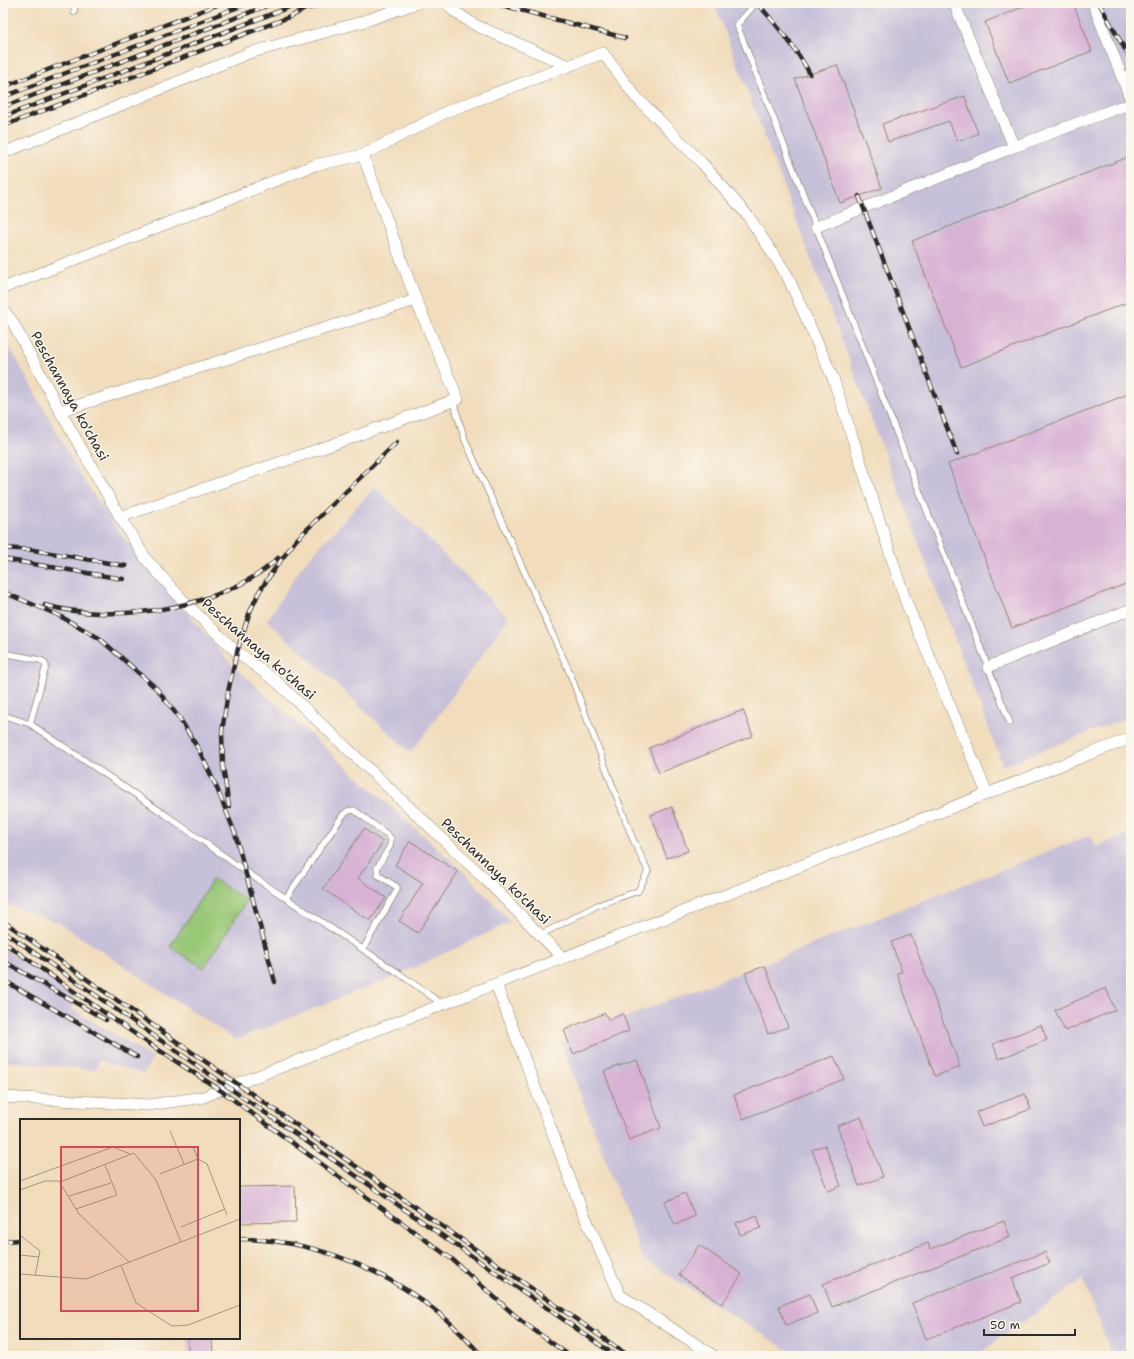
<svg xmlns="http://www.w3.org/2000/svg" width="1134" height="1359" font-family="'Shantell Sans',sans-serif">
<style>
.industrial{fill:#c7c0d9}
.green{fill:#98c775;stroke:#627950}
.building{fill:#d8b2d5}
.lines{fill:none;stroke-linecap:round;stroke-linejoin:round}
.service-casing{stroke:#8e8474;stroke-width:7}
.minor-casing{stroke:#8e8474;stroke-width:12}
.service{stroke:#fff;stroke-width:5.5}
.minor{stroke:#fff;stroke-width:11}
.rail-casing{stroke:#2b2b2b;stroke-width:4.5}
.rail{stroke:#fbf7ec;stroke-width:3;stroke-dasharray:9;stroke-linecap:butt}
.labels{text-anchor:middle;stroke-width:3;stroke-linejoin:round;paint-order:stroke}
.street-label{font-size:14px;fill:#2b2b2b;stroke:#fbf7ec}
.inset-road{fill:none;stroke:#a29682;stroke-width:1}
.view{fill:#d1495b;fill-opacity:0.15;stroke:#d1495b;stroke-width:2}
.inset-edge{fill:none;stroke:#2b2b2b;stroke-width:2}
</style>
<rect width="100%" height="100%" fill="#fbf7ec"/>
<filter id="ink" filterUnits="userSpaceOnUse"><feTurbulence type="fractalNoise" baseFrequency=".025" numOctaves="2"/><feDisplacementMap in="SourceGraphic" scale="8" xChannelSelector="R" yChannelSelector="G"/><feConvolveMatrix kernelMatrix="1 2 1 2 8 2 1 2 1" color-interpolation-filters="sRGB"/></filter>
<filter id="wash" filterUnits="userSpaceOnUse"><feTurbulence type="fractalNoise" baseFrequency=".012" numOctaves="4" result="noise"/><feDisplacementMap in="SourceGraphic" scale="16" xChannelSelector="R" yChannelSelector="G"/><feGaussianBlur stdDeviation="0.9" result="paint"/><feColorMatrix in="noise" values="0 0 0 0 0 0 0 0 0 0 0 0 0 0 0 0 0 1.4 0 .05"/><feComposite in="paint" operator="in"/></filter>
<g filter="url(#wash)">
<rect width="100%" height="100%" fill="#f1ddbc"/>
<!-- industrial -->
<path class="industrial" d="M714,3H1131V716L1003,766Z
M3,335L84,481L120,533L229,662L461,869L511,922L400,974L236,1040L59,923L9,905L3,901Z
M375,487L509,618L411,753L267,620L303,565Z
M1131,833V1356H1112L1083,1279L976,1356H797L643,1259L561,1043L1090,835L1095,847Z
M3,948L74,996L72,1009L153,1058L143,1074L98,1060L96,1070L3,1061Z"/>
<!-- green -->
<path class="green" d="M213,879L247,900L204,968L170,947Z"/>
<g id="blocks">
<!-- building -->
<path class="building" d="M1033,3H1073L1092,51L1009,83L985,22Z
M837,65L882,188L840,203L795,79Z
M965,96L978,134L957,141L949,121L888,142L882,124Z
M1131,156V301L961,367L912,241Z
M1131,393V582L1012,628L948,464Z
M743,710L753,736L659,773L649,748Z
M672,807L688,851L667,858L651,815Z
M364,829L383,842L358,878L386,898L370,921L323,889Z
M410,841L458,872L418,933L399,921L423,883L395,865Z
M911,935L960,1067L935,1076L897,973L902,972L891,942Z
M765,966L788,1027L768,1034L745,973Z
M1106,988L1115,1010L1065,1031L1055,1010Z
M605,1013L608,1020L623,1014L629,1031L573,1054L564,1030Z
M1041,1025L1047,1040L999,1059L993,1044Z
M834,1056L844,1079L743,1119L734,1095Z
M637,1060L661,1128L629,1140L604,1071Z
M1025,1094L1031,1109L982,1127L976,1112Z
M861,1117L883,1177L859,1186L837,1126Z
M825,1145L841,1186L828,1191L812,1150Z
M295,1186L296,1222L239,1223V1187Z
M685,1193L695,1216L675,1225L665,1202Z
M757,1215L761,1228L740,1235L736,1223Z
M1004,1221L1010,1237L832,1307L823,1284L928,1243L930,1249Z
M699,1245L742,1274L722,1304L679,1275Z
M1045,1252L1050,1263L1012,1278L1021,1302L926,1339L912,1303Z
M810,1294L817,1313L786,1325L779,1306Z
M188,1338H212L213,1356H188Z"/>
</g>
</g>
<g filter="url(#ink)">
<use href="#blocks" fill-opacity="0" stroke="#8e8474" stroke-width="1"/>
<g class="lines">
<defs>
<path id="service" d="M756,3L737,25L1010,723
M74,12L75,3
M453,401L465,440L569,671L632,837L648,871L638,891L598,905L540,935
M3,653L40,660L44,662L46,666L30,724
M3,715L30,724L166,815L245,871L400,974L442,1004
M286,898L343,815L348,811L354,810L388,835L391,839L390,846L377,868L378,875L397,887V890L363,949"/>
<path id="minor" d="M446,3L454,11L475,25L569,66
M954,3L1014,147
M1093,3L1131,100
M3,153L249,53L362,22L417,3
M816,227L1014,147L1120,107L1131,106
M3,288L315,165L363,155L448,111L603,53L635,96L702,163L748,216L787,275L833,378L906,602L987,793
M3,310L12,321L60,411L120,517L146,559L186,604L237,652L277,682L487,881L563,958
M60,411L416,300
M120,517L334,444L458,399L416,300L363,155
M988,667L1131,609
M496,984L581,1208L620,1295L714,1356
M3,1097L149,1105L204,1097L228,1086L237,1084L1131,738"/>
</defs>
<!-- service casing -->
<use href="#service" class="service-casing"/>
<!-- minor casing -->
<use href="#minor" class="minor-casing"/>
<!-- service -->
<use href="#service" class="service"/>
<!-- minor -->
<use href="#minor" class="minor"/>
<defs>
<path id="rail" d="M494,3L625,38
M757,3C777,25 796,48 810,74
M1099,3L1131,60
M311,8L325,3
M3,87L222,3
M3,97L249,3
M3,107L274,3
M3,117L300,3
M3,126L292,16L316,3
M859,196L957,454
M3,548L33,550L126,566
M3,559L123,579
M3,592L58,615L99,638L157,689L180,719L199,750L216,786L235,833L275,982
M45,605C114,625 225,609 278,558
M229,807L223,766L222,732L228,692L237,652L249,614L259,592L273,571L296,540L397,442
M3,921L629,1356
M3,931L616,1356
M3,942L148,1043L220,1090L453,1260L520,1320L570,1356
M3,961L106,1020
M3,980L137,1057
M239,1239C316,1239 390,1271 448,1321C460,1332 471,1344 482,1356
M3,1241L21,1240"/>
</defs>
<!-- rail casing -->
<use href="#rail" class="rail-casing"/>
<!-- rail -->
<use href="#rail" class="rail"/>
</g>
</g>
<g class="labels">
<!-- street labels -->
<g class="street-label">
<text transform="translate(70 396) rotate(61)" y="5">Peschannaya ko'chasi</text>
<text transform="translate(259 649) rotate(41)" y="5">Peschannaya ko'chasi</text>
<text transform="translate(496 871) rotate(44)" y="5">Peschannaya ko'chasi</text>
</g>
</g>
<!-- overview -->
<g transform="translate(20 1119)">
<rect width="220" height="220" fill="#f1ddbc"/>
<path class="inset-road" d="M150,12L164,45M173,28L178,40L187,45L207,96M140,55L178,40M0,62L93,28L110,35M40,63L114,34L136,61L161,123M0,71L25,62H39L59,95L109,143M49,77L91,64M56,90L97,76L85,46M161,108L205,90M0,116L20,132L15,157M0,136L19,138M101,146L116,184L152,207L168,206L220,186M0,155L66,160L220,100"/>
<path class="view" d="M41,28H178V192H41Z"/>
<rect width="220" height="220" class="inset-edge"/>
</g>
<!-- margin -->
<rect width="1134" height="1359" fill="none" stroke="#fbf7ec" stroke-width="16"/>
<!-- scale -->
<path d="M984 1329v6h91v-6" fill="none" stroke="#2b2b2b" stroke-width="2"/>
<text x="990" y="1329" font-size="12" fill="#2b2b2b" stroke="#fbf7ec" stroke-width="3" paint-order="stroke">50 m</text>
</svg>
